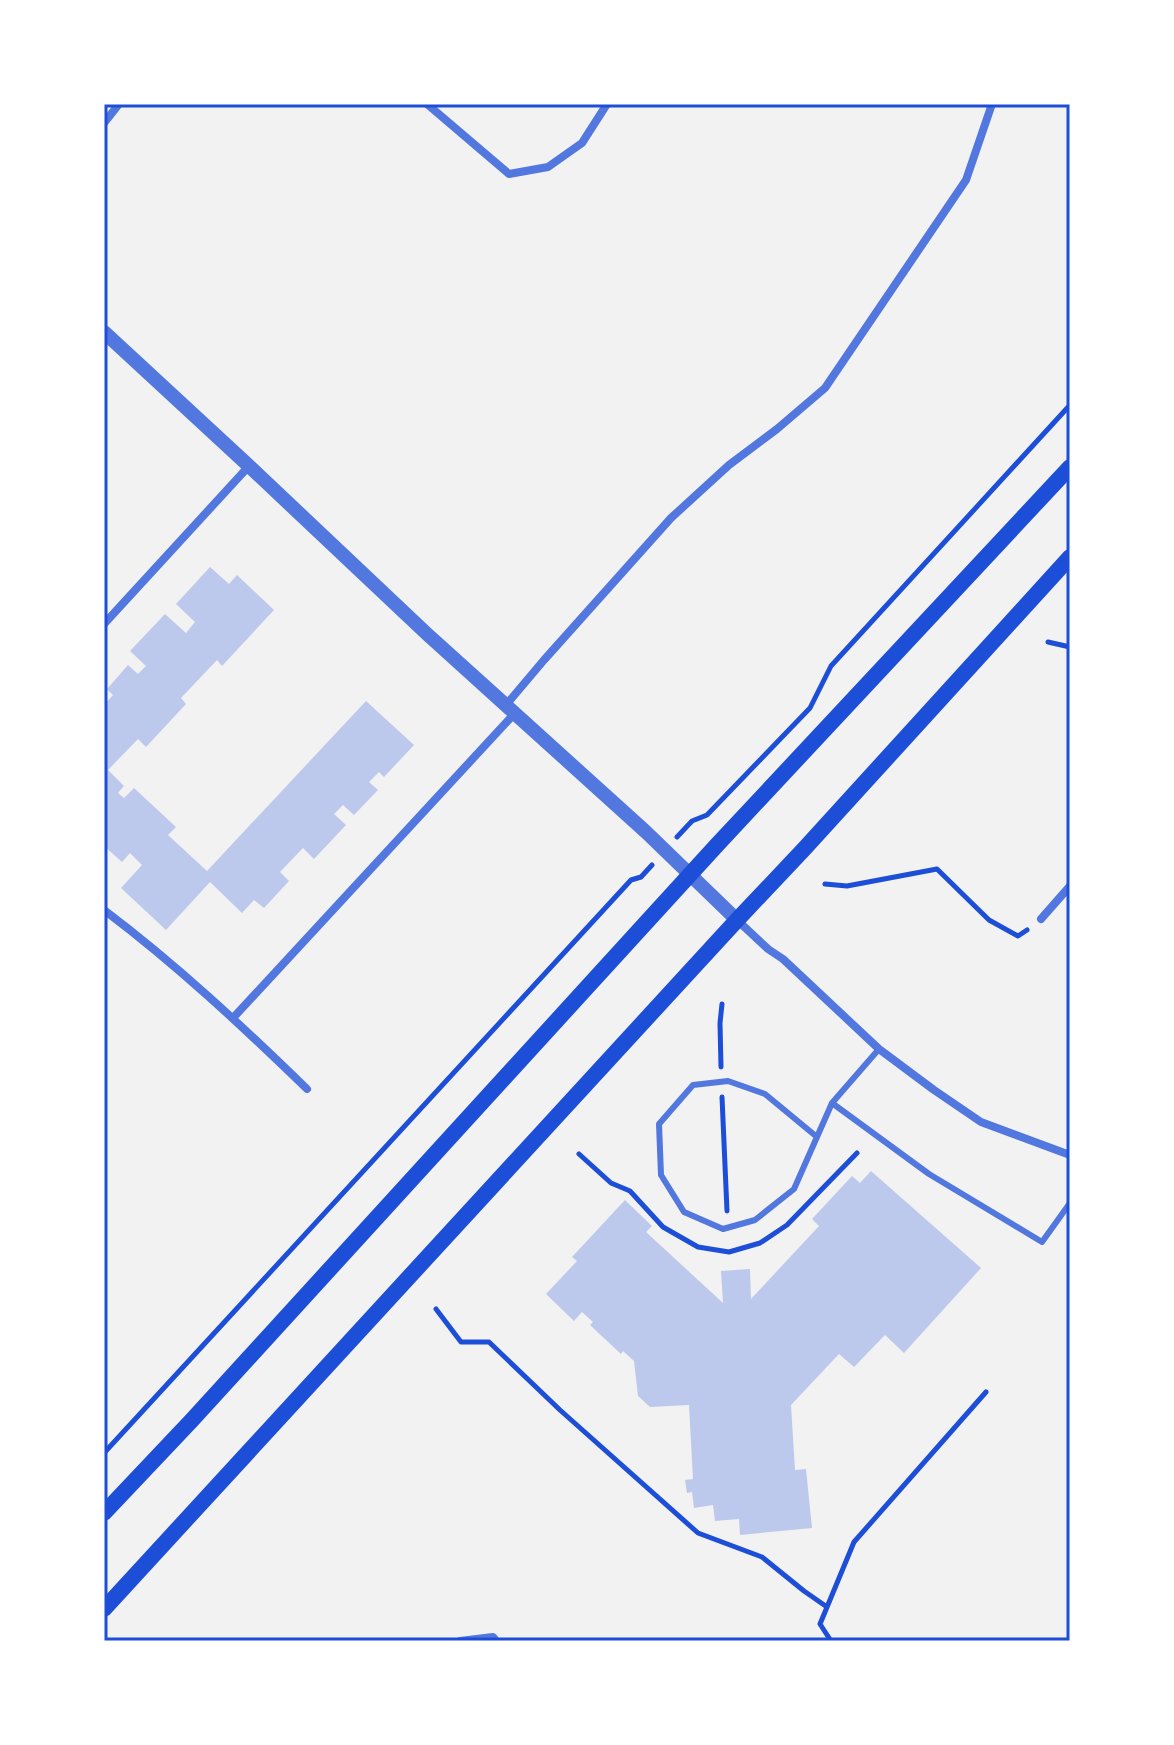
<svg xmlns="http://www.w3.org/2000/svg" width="1174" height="1745" font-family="Jost,sans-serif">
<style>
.building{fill:#bdc9ec}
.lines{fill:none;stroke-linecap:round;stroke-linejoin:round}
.path{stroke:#1d4ed8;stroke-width:5}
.service{stroke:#5277de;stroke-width:6}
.minor{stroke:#5277de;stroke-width:8}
.tertiary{stroke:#5277de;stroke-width:14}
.secondary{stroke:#1d4ed8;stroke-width:16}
.neatline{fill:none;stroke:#1d4ed8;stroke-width:3}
</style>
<rect width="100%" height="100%" fill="#f2f2f2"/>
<!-- building -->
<path class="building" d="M210,567L229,584L237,575L274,610L222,666L217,660L181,698L186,704L146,747L138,739L108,770L124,786L118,793L124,798L134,788L176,827L168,835L207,871L366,701L414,745L384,777L379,772L369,782L378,790L354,815L343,805L334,814L346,825L314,859L303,848L280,872L289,881L264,908L254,900L242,913L210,882L166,930L121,888L142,865L130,853L122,862L104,846V705L113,695L107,689L128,665L138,674L146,666L130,651L165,614L186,633L195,622L176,604Z
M871,1171L981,1268L904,1353L885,1335L854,1367L839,1354L791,1405L795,1470L806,1469L812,1528L740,1535L739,1519L715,1521L713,1505L694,1508L692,1492L687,1493L685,1480L693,1479L689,1405L650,1407L638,1396L634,1361L623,1351L621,1354L590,1325L593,1322L582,1312L574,1321L546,1294L577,1261L572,1257L625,1200L652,1226L646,1232L723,1303L721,1271L750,1269L751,1299L819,1226L812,1219L852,1176L860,1183Z"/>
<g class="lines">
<!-- path -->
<path class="path" d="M1048,642L1070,647
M677,837L692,821L707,815L810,708L831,666L1070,405
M825,884L847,886L937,869L989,920L1018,936L1027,930
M721,1067L720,1023L722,1004
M722,1097L727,1211
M579,1154L611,1183L630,1191L663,1227L698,1247L729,1252L760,1243L787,1225L857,1153
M436,1309L461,1342H489L560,1410L698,1533L762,1557L804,1591L827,1607
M104,1453L631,880L641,877L652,865
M831,1641L820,1624L854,1542L986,1392"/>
<!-- service -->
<path class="service" d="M832,1103L929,1174L1042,1242L1070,1203
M817,1137L765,1094L728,1081L693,1085L659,1124L661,1175L684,1212L723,1229L755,1220L794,1189L832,1103L879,1049"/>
<!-- minor -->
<path class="minor" d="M427,104L509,174L548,167L582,143L607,104
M104,123L119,104
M104,624L249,466
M506,705L544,660L671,518L729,465L777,429L825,388L966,180L992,104
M104,910C177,965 242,1026 307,1089
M1041,919L1070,886
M737,920L768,949L783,959L879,1049L934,1090L981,1122L1070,1155
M233,1018L515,713
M460,1641L493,1637L496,1641"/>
<!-- tertiary -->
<path class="tertiary" d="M104,332L249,466L427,634L646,832L737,920"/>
<!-- secondary -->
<path class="secondary" d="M104,1513L192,1420L716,846L1070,467
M104,1609L737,920L805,848L1070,557"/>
</g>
<!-- border -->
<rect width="1174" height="1745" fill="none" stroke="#ffffff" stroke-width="212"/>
<rect x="106" y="106" width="962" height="1533" class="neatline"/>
</svg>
